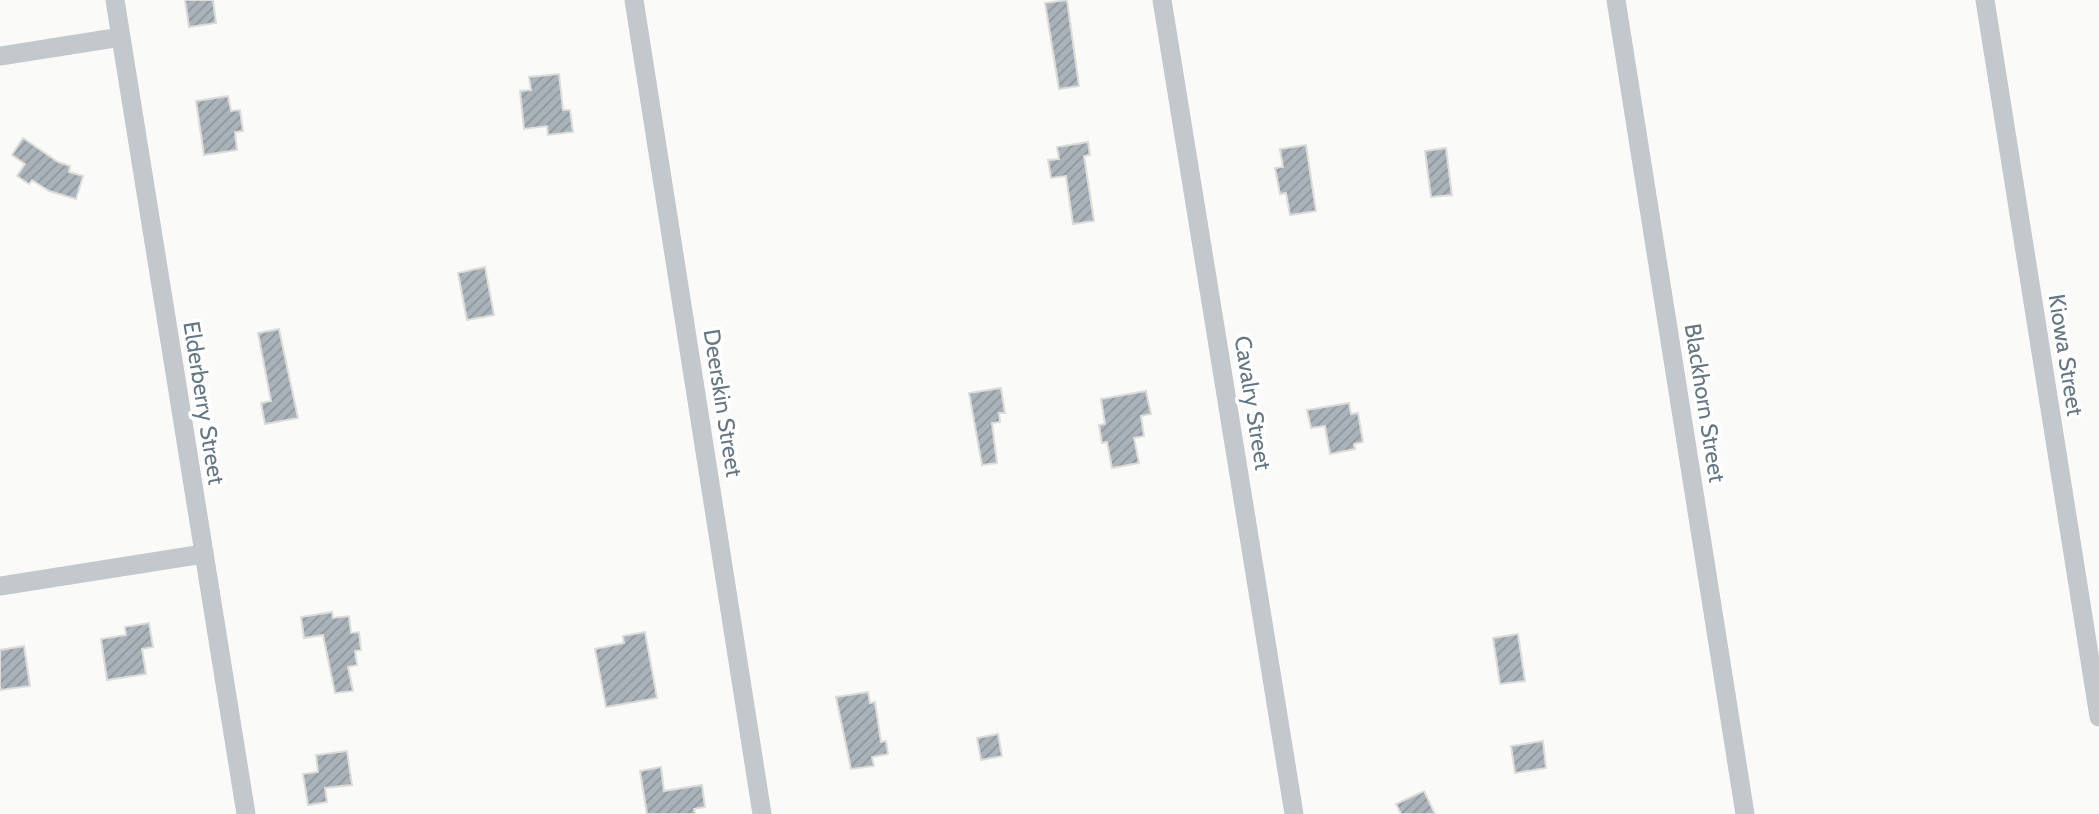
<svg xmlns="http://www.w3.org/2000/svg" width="2099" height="814" font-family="Cabin,sans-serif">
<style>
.building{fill:url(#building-hatch);stroke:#dcdcda;stroke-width:2}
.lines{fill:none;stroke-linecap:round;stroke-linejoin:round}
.street{stroke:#c3c8cc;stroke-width:19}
.labels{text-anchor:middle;stroke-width:7;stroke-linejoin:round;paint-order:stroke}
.street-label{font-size:23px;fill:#657683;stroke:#fff}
</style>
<defs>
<pattern id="building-hatch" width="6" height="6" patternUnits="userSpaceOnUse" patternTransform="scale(1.75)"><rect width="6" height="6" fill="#aab3b9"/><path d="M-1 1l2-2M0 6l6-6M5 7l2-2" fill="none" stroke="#8e969c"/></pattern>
</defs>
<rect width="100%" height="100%" fill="#fafaf8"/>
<!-- building -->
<path class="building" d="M185,0H213L216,23L189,27Z
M1067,0L1079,86L1059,89L1045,3Z
M559,74L563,110H570L573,132L548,135L547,126L524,129L520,91L531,90L529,77Z
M228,96L231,111L240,110L243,131L235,132L237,150L204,155L196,101Z
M23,138L58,162L70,166L69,172L83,176L76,199L49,191L32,180L29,184L17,176L25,164L12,155Z
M1088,142L1090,155L1084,156L1094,221L1073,224L1066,176L1051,178L1048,160L1059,159L1057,147Z
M1306,145L1316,211L1290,215L1286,193L1280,194L1275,168L1283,167L1280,149Z
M1446,148L1452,195L1431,197L1425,151Z
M485,267L494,315L467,320L458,273Z
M279,329L298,418L265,424L261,403L271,401L258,333Z
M1001,388L1005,413H999L1000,422L992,423L997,463L982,465L969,393Z
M1146,391L1151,414L1141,416L1144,436L1134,438L1139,463L1112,468L1107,442L1102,443L1099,425L1105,424L1101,399Z
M1349,403L1351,414L1358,413L1363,442L1354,444L1355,449L1330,454L1325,426L1311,428L1307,410Z
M332,612L333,618L349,616L351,633L359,632L361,650L355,651L357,665L348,667L353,691L335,693L323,635L304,638L301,617Z
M149,623L153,647L142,649L146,674L107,680L101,639L126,635L125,627Z
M645,632L657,698L606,707L595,649L624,643L623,636Z
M1518,634L1525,681L1500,684L1493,638Z
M24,646L30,686L0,690V650Z
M868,692L870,703L875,702L881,742L886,741L888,754L872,757L874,766L851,769L836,697Z
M998,734L1002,756L981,760L977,738Z
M1543,741L1546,768L1515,773L1511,746Z
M347,751L352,785L325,788L327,802L308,805L303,774L318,772L316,755Z
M661,767L664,791L702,785L705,807L694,809L695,814H647L640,771Z
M1424,791L1435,814H1401L1396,804Z"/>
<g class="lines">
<!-- street -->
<path class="street" d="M115,0L246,814
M634,0L762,814
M1162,0L1294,814
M1616,0L1745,814
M1985,0L2099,717
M0,56L121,37
M0,586L203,554"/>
</g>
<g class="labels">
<!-- street labels -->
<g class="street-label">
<text transform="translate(2066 355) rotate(81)" y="8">Kiowa Street</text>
<text transform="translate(204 403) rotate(81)" y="8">Elderberry Street</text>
<text transform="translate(723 403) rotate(81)" y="8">Deerskin Street</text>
<text transform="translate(1253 403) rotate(81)" y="8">Cavalry Street</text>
<text transform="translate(1705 403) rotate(81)" y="8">Blackhorn Street</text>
</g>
</g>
</svg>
